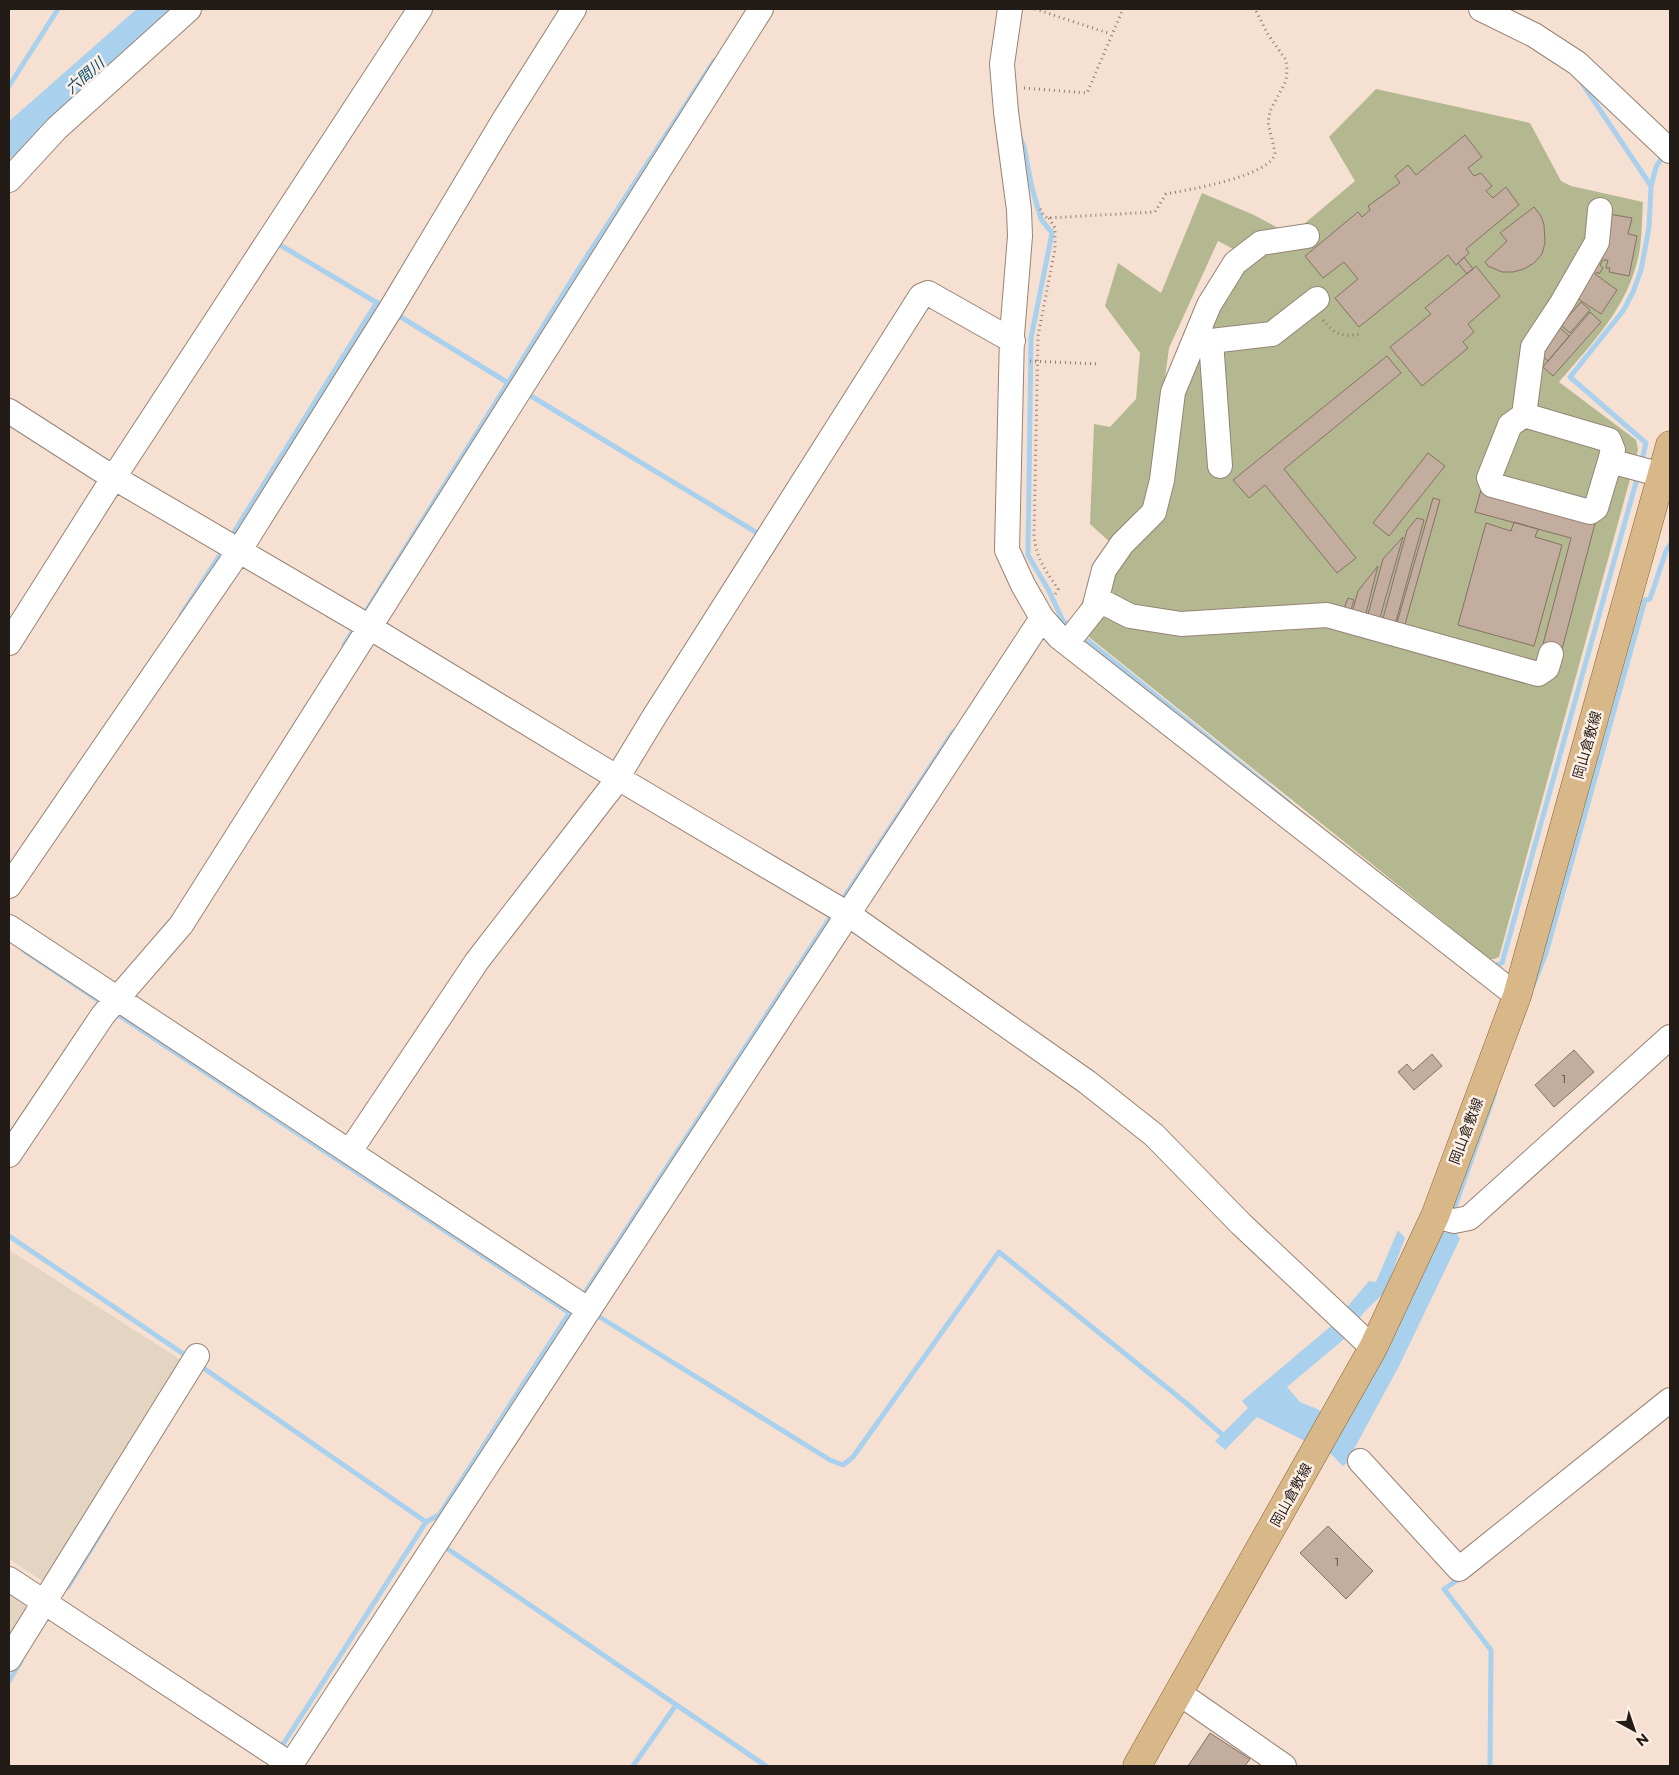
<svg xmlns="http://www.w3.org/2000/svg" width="1679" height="1775" font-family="Montserrat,'Noto Sans JP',sans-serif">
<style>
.industrial{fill:#e4d4c2}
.green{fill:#b3b891;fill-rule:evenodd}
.water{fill:#a9d1ed}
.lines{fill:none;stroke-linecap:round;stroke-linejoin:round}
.stream{stroke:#a9d1ed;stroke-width:5}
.river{stroke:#a9d1ed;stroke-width:31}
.building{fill:#c2ad9f;stroke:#857264}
.minor-casing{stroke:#978375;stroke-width:26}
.major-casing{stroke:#88622d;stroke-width:29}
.path{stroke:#8b7d72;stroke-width:3;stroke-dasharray:1 4;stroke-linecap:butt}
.minor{stroke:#fff;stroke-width:24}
.major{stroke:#d8b788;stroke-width:28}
.labels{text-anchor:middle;stroke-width:5;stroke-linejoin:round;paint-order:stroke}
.number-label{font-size:11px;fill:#4b4038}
.street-label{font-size:14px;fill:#231c16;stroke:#fdefe6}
.water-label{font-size:15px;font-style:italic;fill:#095074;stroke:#fdefe6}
</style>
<rect width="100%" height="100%" fill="#f6e0d1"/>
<!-- industrial -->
<path class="industrial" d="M9,1250L184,1362L51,1579L41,1580L9,1559Z
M9,1593L28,1605L31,1613L9,1649Z"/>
<!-- green -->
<path class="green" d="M1376,89L1530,123L1561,181L1571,186L1643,202C1642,217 1642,233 1640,248C1631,304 1594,341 1559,382L1636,440L1638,450L1499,957L1494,959H1490L1089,637L1071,621L1085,597L1112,544L1090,524L1094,424L1110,427L1136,399L1140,353L1105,306L1118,263L1161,293L1202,193L1254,215L1280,229H1298L1355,181L1329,137ZM1218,241L1237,251L1169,409L1150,491L1169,348Z"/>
<!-- water -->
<path class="water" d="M1398,1230L1405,1238L1385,1292L1364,1312L1343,1340L1287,1387L1300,1402L1317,1409L1346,1425L1442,1231L1447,1233L1455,1231L1460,1239L1399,1366L1353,1451L1356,1456L1343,1466L1331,1454L1257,1417L1225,1450L1215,1441L1248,1408L1242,1401L1331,1326L1369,1281L1376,1282Z"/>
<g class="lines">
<!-- stream -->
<path class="stream" d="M1582,83L1651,186
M9,86L58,9
M1020,137L1024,147L1032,188L1041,219L1052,233L1031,338L1028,555L1049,591L1063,621L1071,627
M275,242L384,307
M396,314L510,384
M526,393L759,534
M1641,464L1646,443L1570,377L1623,311L1633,292L1641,270L1649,227L1651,186L1656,167L1664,154
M231,537L377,302
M181,615L221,553
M363,616L578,270L714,61
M1082,636L1289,803
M344,645L355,627
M841,902L953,732
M23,950L105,1005
M1491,964L1493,966L1502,963L1638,475
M1533,986L1546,953L1645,600L1650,599L1666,551L1670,545
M114,1012L568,1312
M1452,1215L1495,1093
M9,1236L188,1357
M582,1297L833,913
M598,1316L830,1460L843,1465L853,1457L999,1252L1186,1403L1226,1438
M199,1365L426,1522L280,1749
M426,1522L439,1515L573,1307
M442,1545L766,1766
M1462,1577L1444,1589L1491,1650L1490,1766
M68,1587L108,1521
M9,1681L21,1661
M633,1766L676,1705"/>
<!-- river -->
<path class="river" d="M9,142L160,9"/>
</g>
<!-- building -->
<path class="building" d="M1465,135L1482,157L1468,168L1474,176L1481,173L1492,186L1486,191L1493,198L1506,187L1519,205L1466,249L1469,253L1456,265L1448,255L1359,327L1335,298L1358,279L1344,262L1323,278L1305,256L1358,212L1362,217L1370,210L1368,206L1400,183L1395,176L1408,165L1416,175Z
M1534,207L1541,216L1544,225L1545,243L1542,254L1534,263L1524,269L1513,272H1502L1488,266L1485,262L1507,241L1500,233Z
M1609,214L1632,218L1628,234L1637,236L1629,276L1609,272L1610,268H1606L1608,260H1603L1600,265L1603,268L1599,274L1597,272L1595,274L1617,290L1601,314L1574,296Z
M1464,257L1473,269L1467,274L1458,263Z
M1476,266L1500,296L1468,324L1474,332L1463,342L1468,348L1422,386L1390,347L1431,314L1425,308Z
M1581,302L1590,310L1570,333L1561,325Z
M1590,312L1601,322L1553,376L1543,367Z
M1559,327L1569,336L1548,361L1537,351Z
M1387,356L1401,373L1284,469L1356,558L1337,573L1265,485L1249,498L1233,480Z
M1428,453L1445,466L1389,536L1373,523Z
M1482,486L1597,516L1561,653L1542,648L1571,538L1475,512Z
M1433,498L1440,500L1404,628L1396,626Z
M1417,518L1424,520L1395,625L1382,622L1407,530Z
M1514,522L1538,529L1535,537L1562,545L1534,646L1458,625L1486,523L1511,531Z
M1403,537L1379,621L1367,618L1383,559Z
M1378,566L1365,617L1352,613L1358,591Z
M1348,598L1354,600L1350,613L1343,611Z
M1574,1050L1594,1072L1554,1107L1535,1085Z
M1432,1054L1442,1066L1414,1090L1398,1072L1407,1064L1413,1071Z
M1328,1526L1373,1571L1346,1599L1300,1553Z
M1210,1733L1250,1759L1245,1766H1188Z"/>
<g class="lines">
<defs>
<path id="minor" d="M1010,9L1002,64L1006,112L1019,210L1020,236L1012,335L1007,550L1023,585L1042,618L1059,637L1517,996
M1481,9L1534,35L1577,63L1670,151
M9,180L57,128L189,9
M1600,210L1597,242L1562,303L1533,347L1524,415L1609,440L1613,450L1610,461L1662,475
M1196,338L1211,341L1272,334L1317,299
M1211,341L1220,466
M9,411L101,470L356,619L613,775L848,914L1087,1082L1154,1135L1241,1224L1373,1348
M1524,415L1510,425L1489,478L1492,485L1590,512L1596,508L1610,461
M1097,599L1130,616L1181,624L1327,615L1538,674L1547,668L1551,654
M9,643L114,477L420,9
M1067,643L1094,609L1104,570L1122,544L1154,512L1162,480L1173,392L1209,305L1235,263L1261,243L1307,236
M9,886L239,551L392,307L504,120L574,9
M9,927L589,1310
M350,1151L477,961L611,788L654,717L921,296L928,293L1013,341
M9,1155L103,1015L181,925L761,9
M1435,1216L1454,1221L1469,1218L1670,1037
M1360,1461L1459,1569L1670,1400
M9,1579L293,1766
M9,1659L197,1356
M1179,1693L1284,1766
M290,1766L1042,618"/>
<path id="major" d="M1137,1766L1373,1348L1435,1216L1517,996L1670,445"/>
</defs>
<!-- minor casing -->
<use href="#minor" class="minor-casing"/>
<!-- major casing -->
<use href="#major" class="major-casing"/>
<!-- path -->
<path class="path" d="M1035,9L1111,34
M1024,88L1087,93L1123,9
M1040,209L1042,213L1047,218L1155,212L1166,194C1187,190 1274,176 1275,152L1268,123L1270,111L1286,81L1287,70L1286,60L1267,33L1255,9
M1049,218L1055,228V249L1038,336L1034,536C1037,561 1045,569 1058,589L1054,597
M1323,320C1335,335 1342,337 1361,334
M1030,361L1099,364"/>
<!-- minor -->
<use href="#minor" class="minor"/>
<!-- major -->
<use href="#major" class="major"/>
</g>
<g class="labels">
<!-- number labels -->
<g class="number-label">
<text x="1564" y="1083">1</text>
<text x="1337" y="1566">1</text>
</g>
<!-- street labels -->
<g class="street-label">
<text transform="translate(1587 745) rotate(-74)" y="5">岡山倉敷線</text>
<text transform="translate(1466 1131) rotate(-69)" y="5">岡山倉敷線</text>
<text transform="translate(1291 1495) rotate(-61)" y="5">岡山倉敷線</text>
</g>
<!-- water labels -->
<g class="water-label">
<text transform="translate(85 76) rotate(-41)" y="5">六間川</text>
</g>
</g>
<!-- border -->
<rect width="1679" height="1775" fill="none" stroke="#231c16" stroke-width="20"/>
<!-- north arrow -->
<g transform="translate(1634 1730) rotate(140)" stroke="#fdefe6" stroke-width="4" paint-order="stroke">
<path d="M0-4L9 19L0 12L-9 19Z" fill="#231c16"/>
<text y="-8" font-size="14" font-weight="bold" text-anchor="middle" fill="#231c16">N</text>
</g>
</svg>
